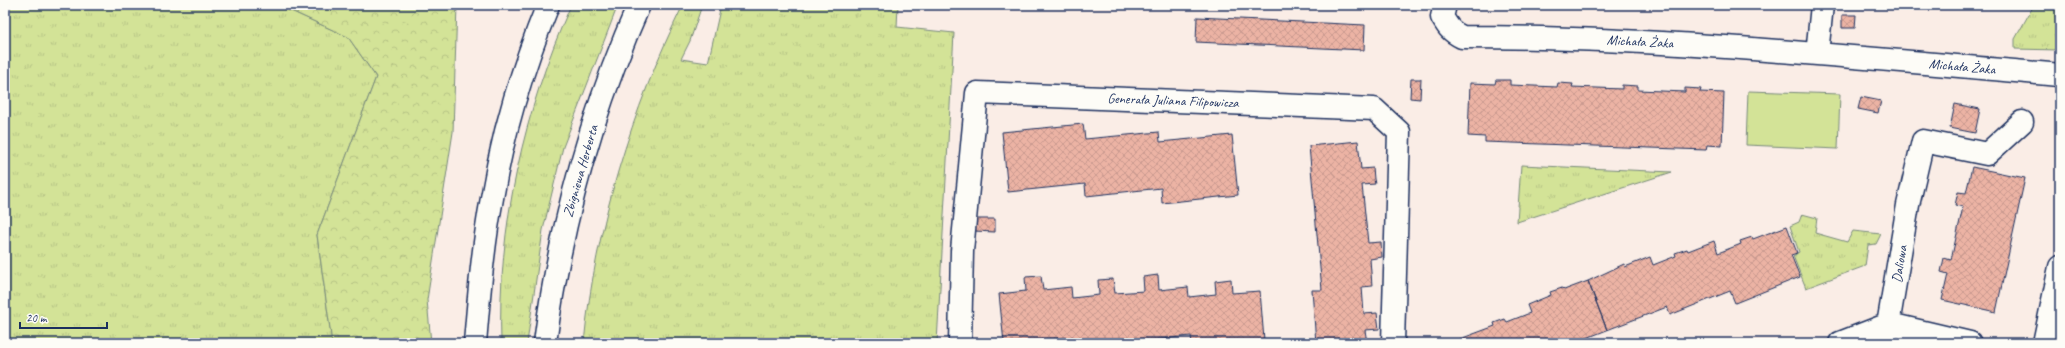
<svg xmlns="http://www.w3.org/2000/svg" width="2065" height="348" font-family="Caveat,sans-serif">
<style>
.grass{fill:url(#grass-tufts);stroke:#77897a}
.forest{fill:url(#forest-crowns);stroke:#77897a}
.park{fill:#d3e397;stroke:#77897a}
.building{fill:url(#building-cross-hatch);stroke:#1b2f5e}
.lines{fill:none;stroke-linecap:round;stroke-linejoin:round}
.minor-casing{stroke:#1b2f5e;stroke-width:25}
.major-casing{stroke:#1b2f5e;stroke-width:25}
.minor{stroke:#fdfcf7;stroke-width:22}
.major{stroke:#fdfcf7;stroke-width:22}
.labels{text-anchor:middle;stroke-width:4;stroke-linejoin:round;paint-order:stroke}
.street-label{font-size:14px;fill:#1b2f5e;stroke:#fdfcf7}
</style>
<defs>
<pattern id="grass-tufts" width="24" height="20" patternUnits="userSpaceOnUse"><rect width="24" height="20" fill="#d3e397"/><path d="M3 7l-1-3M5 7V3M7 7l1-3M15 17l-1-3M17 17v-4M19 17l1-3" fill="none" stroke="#b5c385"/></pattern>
<pattern id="forest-crowns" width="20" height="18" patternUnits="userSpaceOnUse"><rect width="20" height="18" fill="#d3e397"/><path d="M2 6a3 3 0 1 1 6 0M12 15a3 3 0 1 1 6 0" fill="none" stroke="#b5c385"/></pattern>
<pattern id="building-cross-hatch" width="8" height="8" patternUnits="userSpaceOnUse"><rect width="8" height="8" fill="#ecb3a4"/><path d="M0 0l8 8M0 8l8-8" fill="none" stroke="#ca9a90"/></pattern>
</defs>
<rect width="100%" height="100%" fill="#faede6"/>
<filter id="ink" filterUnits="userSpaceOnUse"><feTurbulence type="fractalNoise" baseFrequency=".025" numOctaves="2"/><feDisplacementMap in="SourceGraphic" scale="8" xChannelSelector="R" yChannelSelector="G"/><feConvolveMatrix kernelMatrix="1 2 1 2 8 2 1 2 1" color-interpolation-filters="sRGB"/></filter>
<g filter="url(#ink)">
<!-- grass -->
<path class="grass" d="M5,5H278L348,37L376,77L317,235L332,343H5Z
M571,5H618L563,147L543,230L527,343H501C497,228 524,110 571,5Z
M683,5H702L690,41L681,59L708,63L721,5H898L897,27L954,33L937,343H584C595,228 632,109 683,5Z
M2034,5H2060L2059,50L2015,49V39Z
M1521,165L1672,172L1517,222Z
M1802,214L1817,218L1815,233L1847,242L1853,231L1881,234L1876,244L1868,245L1865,266L1806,288L1793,256L1799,252L1790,226L1799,222Z"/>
<!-- forest -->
<path class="forest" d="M278,5H457L453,132L427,300L431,343H332L317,235L376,77L348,37Z"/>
<!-- park -->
<path class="park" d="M1748,91L1840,94L1838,149L1746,145Z"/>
<!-- building -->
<path class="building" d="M1842,15H1856L1855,28H1842Z
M1197,17L1365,25L1364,50L1196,42Z
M1411,79H1421L1420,99L1410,98Z
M1496,80H1510V85L1557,87L1558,83L1573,84L1572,87L1622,89V85L1638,86V90L1685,92V88L1701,89L1700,92L1724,93L1722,146L1707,145L1706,150L1485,142V137L1468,136L1470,83L1495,84Z
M1861,97L1881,101L1878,113L1858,109Z
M1955,104L1980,109L1975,133L1950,128Z
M1083,124L1085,139L1159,132L1160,142L1232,135L1238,195L1162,203L1161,188L1086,196L1085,184L1008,192L1002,132Z
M1358,141L1361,169L1373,168L1374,179L1375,184L1362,185L1368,243L1381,242L1382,257L1370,259L1372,286L1362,287L1364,314L1377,313L1379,329L1365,330L1367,343H1316L1312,290H1322L1309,146Z
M1972,167L2025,178L1996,312L1942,300L1948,274L1941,272L1944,258L1951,260L1963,207L1955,205L1958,192L1966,193Z
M975,219H995V232L974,231Z
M1787,226L1797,253L1791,255L1800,277L1735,303L1730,291L1670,315L1667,307L1607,330L1588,281L1624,264L1625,267L1650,257L1653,265L1676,256L1675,253L1687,249L1688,251L1714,241L1718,253L1741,244L1740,241L1752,237L1753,239Z
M1158,275L1159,290L1188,287L1189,297L1216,294L1215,281L1231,279L1232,293L1260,291L1264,340L1233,343H1192L1191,336L1121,343H1075L1074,337L1004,343L999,294L1026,291L1025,277L1041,276L1043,290L1071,287L1072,298L1099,295L1098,280L1113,279L1115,293L1144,291L1143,277Z
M1588,281L1607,330L1574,343H1462L1460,339L1495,326L1494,323L1505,319L1507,322L1530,313L1527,305L1551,295L1550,292L1562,288L1564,290Z"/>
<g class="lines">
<defs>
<path id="minor" d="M1445,5L1442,17C1448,27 1451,32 1462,37C1662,37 1861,58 2060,75
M1817,54L1822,5
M960,343L962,251L977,93L1374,109L1399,132L1393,343
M1840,343L1889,324L1970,343
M1885,343L1908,205L1923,141L1987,154L2022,122
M2044,343L2060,267"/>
<path id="major" d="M475,343C479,295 483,246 492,198C503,132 523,66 548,5
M545,343C560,226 591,113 639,5"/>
</defs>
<!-- minor casing -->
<use href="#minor" class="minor-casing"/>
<!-- major casing -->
<use href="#major" class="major-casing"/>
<!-- minor -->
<use href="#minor" class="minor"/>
<!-- major -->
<use href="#major" class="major"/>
</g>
</g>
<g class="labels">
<!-- street labels -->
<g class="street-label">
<text transform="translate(1640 41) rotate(3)" y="5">Michała Żaka</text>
<text transform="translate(1962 66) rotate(5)" y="5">Michała Żaka</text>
<text transform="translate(1173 100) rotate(2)" y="5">Generała Juliana Filipowicza</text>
<text transform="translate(580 171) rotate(-74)" y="5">Zbigniewa Herberta</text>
<text transform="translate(1899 264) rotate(-81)" y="5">Daliowa</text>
</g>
</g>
<!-- margin -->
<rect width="2065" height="348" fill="none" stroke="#fdfcf7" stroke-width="20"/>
<rect x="10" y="10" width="2045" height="328" fill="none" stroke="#1b2f5e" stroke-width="1.5" filter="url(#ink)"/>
<!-- scale -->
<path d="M20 322v6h87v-6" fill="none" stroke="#1b2f5e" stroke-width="2"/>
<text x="26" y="322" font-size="12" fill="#1b2f5e" stroke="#fdfcf7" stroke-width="3" paint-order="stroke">20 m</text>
</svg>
